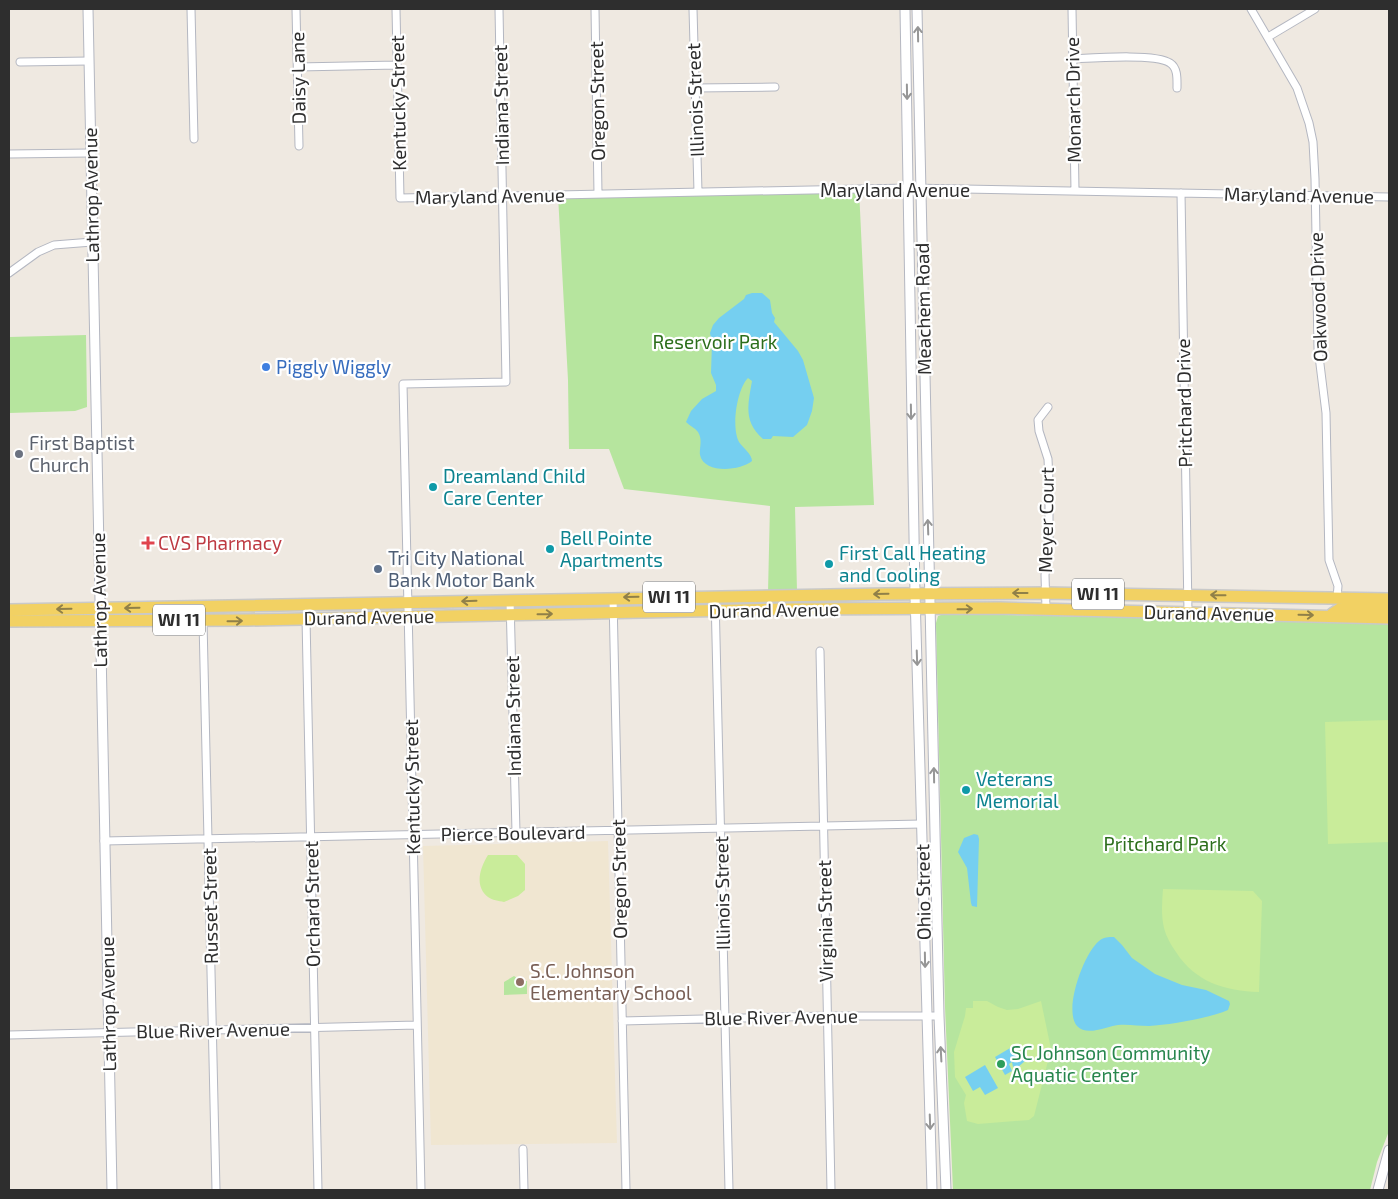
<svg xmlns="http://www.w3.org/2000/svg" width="1398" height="1199" font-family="'Exo 2',sans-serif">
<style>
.education{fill:#f0e6d1}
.green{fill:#b6e59e}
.pitch{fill:#c9ec9a}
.water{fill:#75cff0}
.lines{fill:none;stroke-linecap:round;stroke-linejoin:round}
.minor-casing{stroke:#b4b7c1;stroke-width:9}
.tertiary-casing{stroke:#b4b7c1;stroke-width:11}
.primary-casing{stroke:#c9c9c9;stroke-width:14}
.minor{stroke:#fff;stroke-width:7}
.tertiary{stroke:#fff;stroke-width:9}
.primary{stroke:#f2d163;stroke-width:11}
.oneway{stroke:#969696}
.oneway2{stroke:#908048}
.shop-dot{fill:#3f7fe0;stroke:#fff;stroke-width:2}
.worship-dot{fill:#6b7280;stroke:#fff;stroke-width:2}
.culture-dot{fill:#0f9aa8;stroke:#fff;stroke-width:2}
.health-dot{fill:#e0444e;stroke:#fff;stroke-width:2}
.service-dot{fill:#5c6f8a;stroke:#fff;stroke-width:2}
.education-dot{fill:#8d6e63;stroke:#fff;stroke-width:2}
.leisure-dot{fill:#2e9e5b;stroke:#fff;stroke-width:2}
.labels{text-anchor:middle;stroke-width:4.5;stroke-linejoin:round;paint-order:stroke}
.shield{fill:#fff;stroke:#6d6d6d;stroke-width:1}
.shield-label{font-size:18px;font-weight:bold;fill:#2e2e2e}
.street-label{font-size:19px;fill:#2e2e2e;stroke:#fff}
.park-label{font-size:19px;fill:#2c6e1b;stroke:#fff}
.shop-label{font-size:19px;fill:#366cbe;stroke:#fff;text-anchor:start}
.worship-label{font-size:19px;fill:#5b616d;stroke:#fff;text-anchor:start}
.culture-label{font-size:19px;fill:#0d838f;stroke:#fff;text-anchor:start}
.health-label{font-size:19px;fill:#be3a42;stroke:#fff;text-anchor:start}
.service-label{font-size:19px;fill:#4e5e75;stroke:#fff;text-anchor:start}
.education-label{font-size:19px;fill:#785e54;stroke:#fff;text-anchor:start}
.leisure-label{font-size:19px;fill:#27864d;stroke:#fff;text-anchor:start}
</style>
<rect width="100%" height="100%" fill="#efe9e1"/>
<!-- education -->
<path class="education" d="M608,841L617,1143L431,1145L423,846Z"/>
<!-- green -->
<path class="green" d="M859,189L874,505L795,507L797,591L768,592L770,506L624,489L609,449H569L568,380L558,195Z
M86,335L87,407L75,411L9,413V337Z
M944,614L1389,622V1131L1377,1162L1370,1190H953L945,1007L936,623L938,616Z
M514,976L522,981H527V994L504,995V982Z"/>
<!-- pitch -->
<path class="pitch" d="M1389,720V842L1328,844L1325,722Z
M488,855H517L525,864V890L518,896L504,902C499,901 492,900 488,897C474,886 480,868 488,855Z
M1163,889L1253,891L1262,901L1259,992C1225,991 1195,982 1176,952C1171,945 1166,936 1164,928C1161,915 1162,902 1163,889Z
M973,1001H987L998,1007L1007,1010L1018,1009L1041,1001L1051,1049L1034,1116L1029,1120L978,1124L967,1121L964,1103L966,1095L955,1077L954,1052L965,1016L966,1008H973Z"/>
<!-- water -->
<path class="water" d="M752,293H762L770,300L772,313L775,318L774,322L798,351L803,360L814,398L812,411L807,425L793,437L773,436L771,439H763C743,422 748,404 752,381L748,378C737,389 731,427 739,442C743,448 752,454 752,461C740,471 704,474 700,455C699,448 703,440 698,432C695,428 690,426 686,422L691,411L702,399L716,391V385L711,373L712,343L710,333L713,325L719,318L744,299L746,295Z
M974,834L978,835L979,839L977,907L972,906L971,903L967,868L958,852L964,838Z
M1114,937L1122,945L1132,958L1155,974L1182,985L1206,990L1229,1001L1230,1004L1228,1010C1209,1018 1169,1025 1149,1026C1139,1026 1128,1024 1118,1025C1107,1026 1087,1037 1077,1026C1063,1010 1084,953 1099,941C1103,937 1109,937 1114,937Z
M1017,1044L1018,1053L1025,1061L1017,1068L1015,1066L1013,1067L1012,1062L1009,1064L1012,1071L1005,1075L995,1057Z
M985,1065L998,1088L985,1095L980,1087L973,1091L965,1077Z"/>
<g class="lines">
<defs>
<path id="minor" d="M191,9L194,139
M296,9L299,146
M396,9L400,198L909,188L1389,197
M595,9L598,194
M693,9L698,192
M1072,9L1075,191
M1251,9L1297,88L1309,123L1313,142L1315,179L1318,348L1326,413L1329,560L1338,586L1337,598
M1268,37L1315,9
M1073,59C1092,58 1156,53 1170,63C1178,68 1177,79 1177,88
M20,62L89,61
M298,67L397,65
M695,88L775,87
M9,154L90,153
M1181,193L1188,612
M9,273L38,252L54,245L92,242
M715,596L729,1190
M613,598L626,1190
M510,600L516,832
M1046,609L1045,575L1049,547V481L1048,459L1039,431L1038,420L1048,407
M306,618L318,1190
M203,621L216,1190
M820,651L831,1190
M104,841L922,824
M622,1021L827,1016H939
M9,1035L417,1025
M523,1149L524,1190
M421,1190L403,384L506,382L499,9"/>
<path id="tertiary" d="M88,9L112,1190
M905,9L915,594L932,1190
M917,9L939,1016L946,1190
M1378,1190L1389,1150"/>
<path id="primary" d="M9,610L884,594L1045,593L1389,599
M1332,614L1341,608L1389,609
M9,621L248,620L791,609L1000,608L1389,618"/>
</defs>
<!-- minor casing -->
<use href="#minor" class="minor-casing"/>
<!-- tertiary casing -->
<use href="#tertiary" class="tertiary-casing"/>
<!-- primary casing -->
<use href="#primary" class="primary-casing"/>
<!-- minor -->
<use href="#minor" class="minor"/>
<!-- tertiary -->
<use href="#tertiary" class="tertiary"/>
<!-- primary -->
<use href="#primary" class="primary"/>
</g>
<!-- one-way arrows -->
<defs><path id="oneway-shaft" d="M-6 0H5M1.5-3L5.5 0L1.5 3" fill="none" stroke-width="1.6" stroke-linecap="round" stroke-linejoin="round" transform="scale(1.25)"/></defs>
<g class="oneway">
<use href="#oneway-shaft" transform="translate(918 34) rotate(-91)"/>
<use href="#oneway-shaft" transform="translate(907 92) rotate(89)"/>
<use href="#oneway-shaft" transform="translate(911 412) rotate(89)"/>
<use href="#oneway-shaft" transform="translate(928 527) rotate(-92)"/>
<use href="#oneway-shaft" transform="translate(917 658) rotate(88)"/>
<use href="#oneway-shaft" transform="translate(934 775) rotate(-91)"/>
<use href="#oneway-shaft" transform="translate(925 960) rotate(89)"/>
<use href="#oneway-shaft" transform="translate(941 1054) rotate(-93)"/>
<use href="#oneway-shaft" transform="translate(930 1122) rotate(88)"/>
</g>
<g class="oneway2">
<use href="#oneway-shaft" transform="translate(1020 593) rotate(180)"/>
<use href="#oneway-shaft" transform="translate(881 594) rotate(179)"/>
<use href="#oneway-shaft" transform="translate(1218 595) rotate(-179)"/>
<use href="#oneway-shaft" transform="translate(631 597) rotate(179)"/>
<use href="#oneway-shaft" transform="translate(469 601) rotate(178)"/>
<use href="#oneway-shaft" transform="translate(132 608) rotate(179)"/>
<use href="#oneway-shaft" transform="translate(64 609) rotate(179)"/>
<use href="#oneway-shaft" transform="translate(965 609) rotate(-1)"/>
<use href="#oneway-shaft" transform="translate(545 614) rotate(-1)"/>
<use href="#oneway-shaft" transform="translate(1306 615) rotate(1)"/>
<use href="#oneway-shaft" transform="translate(235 621) rotate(-1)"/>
</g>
<!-- markers -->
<circle class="shop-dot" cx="266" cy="367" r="5"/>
<circle class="worship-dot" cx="19" cy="454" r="5"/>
<g class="culture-dot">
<circle cx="433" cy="487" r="5"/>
<circle cx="550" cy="549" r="5"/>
<circle cx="829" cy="564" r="5"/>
<circle cx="966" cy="790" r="5"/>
</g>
<path class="health-dot" d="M145.5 535.5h5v5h5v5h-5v5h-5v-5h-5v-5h5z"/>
<circle class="service-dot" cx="378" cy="569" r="5"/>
<circle class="education-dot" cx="520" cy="982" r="5"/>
<circle class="leisure-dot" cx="1001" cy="1064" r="5"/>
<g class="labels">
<!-- shield labels -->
<g class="shield">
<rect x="1072" y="578.5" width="52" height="31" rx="4"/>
<rect x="643" y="581.5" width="52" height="31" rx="4"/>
<rect x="153" y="604.5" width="52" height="31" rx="4"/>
</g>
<g class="shield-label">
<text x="1098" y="600">WI 11</text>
<text x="669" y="603">WI 11</text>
<text x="179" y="626">WI 11</text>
</g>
<!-- street labels -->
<g class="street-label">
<text transform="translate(298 78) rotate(-91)" y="7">Daisy Lane</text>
<text transform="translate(695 100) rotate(-92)" y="7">Illinois Street</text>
<text transform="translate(1073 100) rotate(-91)" y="7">Monarch Drive</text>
<text transform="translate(597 101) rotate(-91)" y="7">Oregon Street</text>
<text transform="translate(398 103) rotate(-91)" y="7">Kentucky Street</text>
<text transform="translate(501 105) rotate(-91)" y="7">Indiana Street</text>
<text x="895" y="197">Maryland Avenue</text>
<text transform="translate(91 195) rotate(-91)" y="7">Lathrop Avenue</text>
<text transform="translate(1299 195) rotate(1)" y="7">Maryland Avenue</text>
<text transform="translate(490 196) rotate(-1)" y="7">Maryland Avenue</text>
<text transform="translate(1318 297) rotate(-92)" y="7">Oakwood Drive</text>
<text transform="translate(923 309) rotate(-91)" y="7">Meachem Road</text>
<text transform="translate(1184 403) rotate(-91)" y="7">Pritchard Drive</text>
<text transform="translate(1046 520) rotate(-89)" y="7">Meyer Court</text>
<text transform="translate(99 600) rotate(-91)" y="7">Lathrop Avenue</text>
<text transform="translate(774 610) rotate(-1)" y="7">Durand Avenue</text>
<text transform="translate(1209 613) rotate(1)" y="7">Durand Avenue</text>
<text transform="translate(369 617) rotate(-1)" y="7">Durand Avenue</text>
<text transform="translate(513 716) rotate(-91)" y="7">Indiana Street</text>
<text transform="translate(412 787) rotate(-91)" y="7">Kentucky Street</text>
<text transform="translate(513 833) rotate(-1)" y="7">Pierce Boulevard</text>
<text transform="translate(619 879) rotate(-91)" y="7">Oregon Street</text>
<text transform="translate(923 892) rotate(-91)" y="7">Ohio Street</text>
<text transform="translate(722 893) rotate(-91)" y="7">Illinois Street</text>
<text transform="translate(312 904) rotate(-91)" y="7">Orchard Street</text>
<text transform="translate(210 906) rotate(-91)" y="7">Russet Street</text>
<text transform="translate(825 921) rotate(-91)" y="7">Virginia Street</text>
<text transform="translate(108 1004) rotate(-91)" y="7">Lathrop Avenue</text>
<text transform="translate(781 1017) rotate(-1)" y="7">Blue River Avenue</text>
<text transform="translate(213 1030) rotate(-1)" y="7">Blue River Avenue</text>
</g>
<!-- park labels -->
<g class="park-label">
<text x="715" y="349">Reservoir Park</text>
<text x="1165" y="851">Pritchard Park</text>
</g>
<!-- shop labels -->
<g class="shop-label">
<text x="276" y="374">Piggly Wiggly</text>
</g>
<!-- worship labels -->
<g class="worship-label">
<text x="29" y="450">First Baptist<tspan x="29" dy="22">Church</tspan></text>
</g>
<!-- culture labels -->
<g class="culture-label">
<text x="443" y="483">Dreamland Child<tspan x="443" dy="22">Care Center</tspan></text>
<text x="560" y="545">Bell Pointe<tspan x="560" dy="22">Apartments</tspan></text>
<text x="839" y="560">First Call Heating<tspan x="839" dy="22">and Cooling</tspan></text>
<text x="976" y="786">Veterans<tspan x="976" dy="22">Memorial</tspan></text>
</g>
<!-- health labels -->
<g class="health-label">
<text x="158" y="550">CVS Pharmacy</text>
</g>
<!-- service labels -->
<g class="service-label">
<text x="388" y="565">Tri City National<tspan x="388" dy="22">Bank Motor Bank</tspan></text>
</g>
<!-- education labels -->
<g class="education-label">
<text x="530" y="978">S.C. Johnson<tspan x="530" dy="22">Elementary School</tspan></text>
</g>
<!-- leisure labels -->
<g class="leisure-label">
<text x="1011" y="1060">SC Johnson Community<tspan x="1011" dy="22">Aquatic Center</tspan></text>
</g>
</g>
<!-- border -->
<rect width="1398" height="1199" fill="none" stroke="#2e2e2e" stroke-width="20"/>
</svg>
